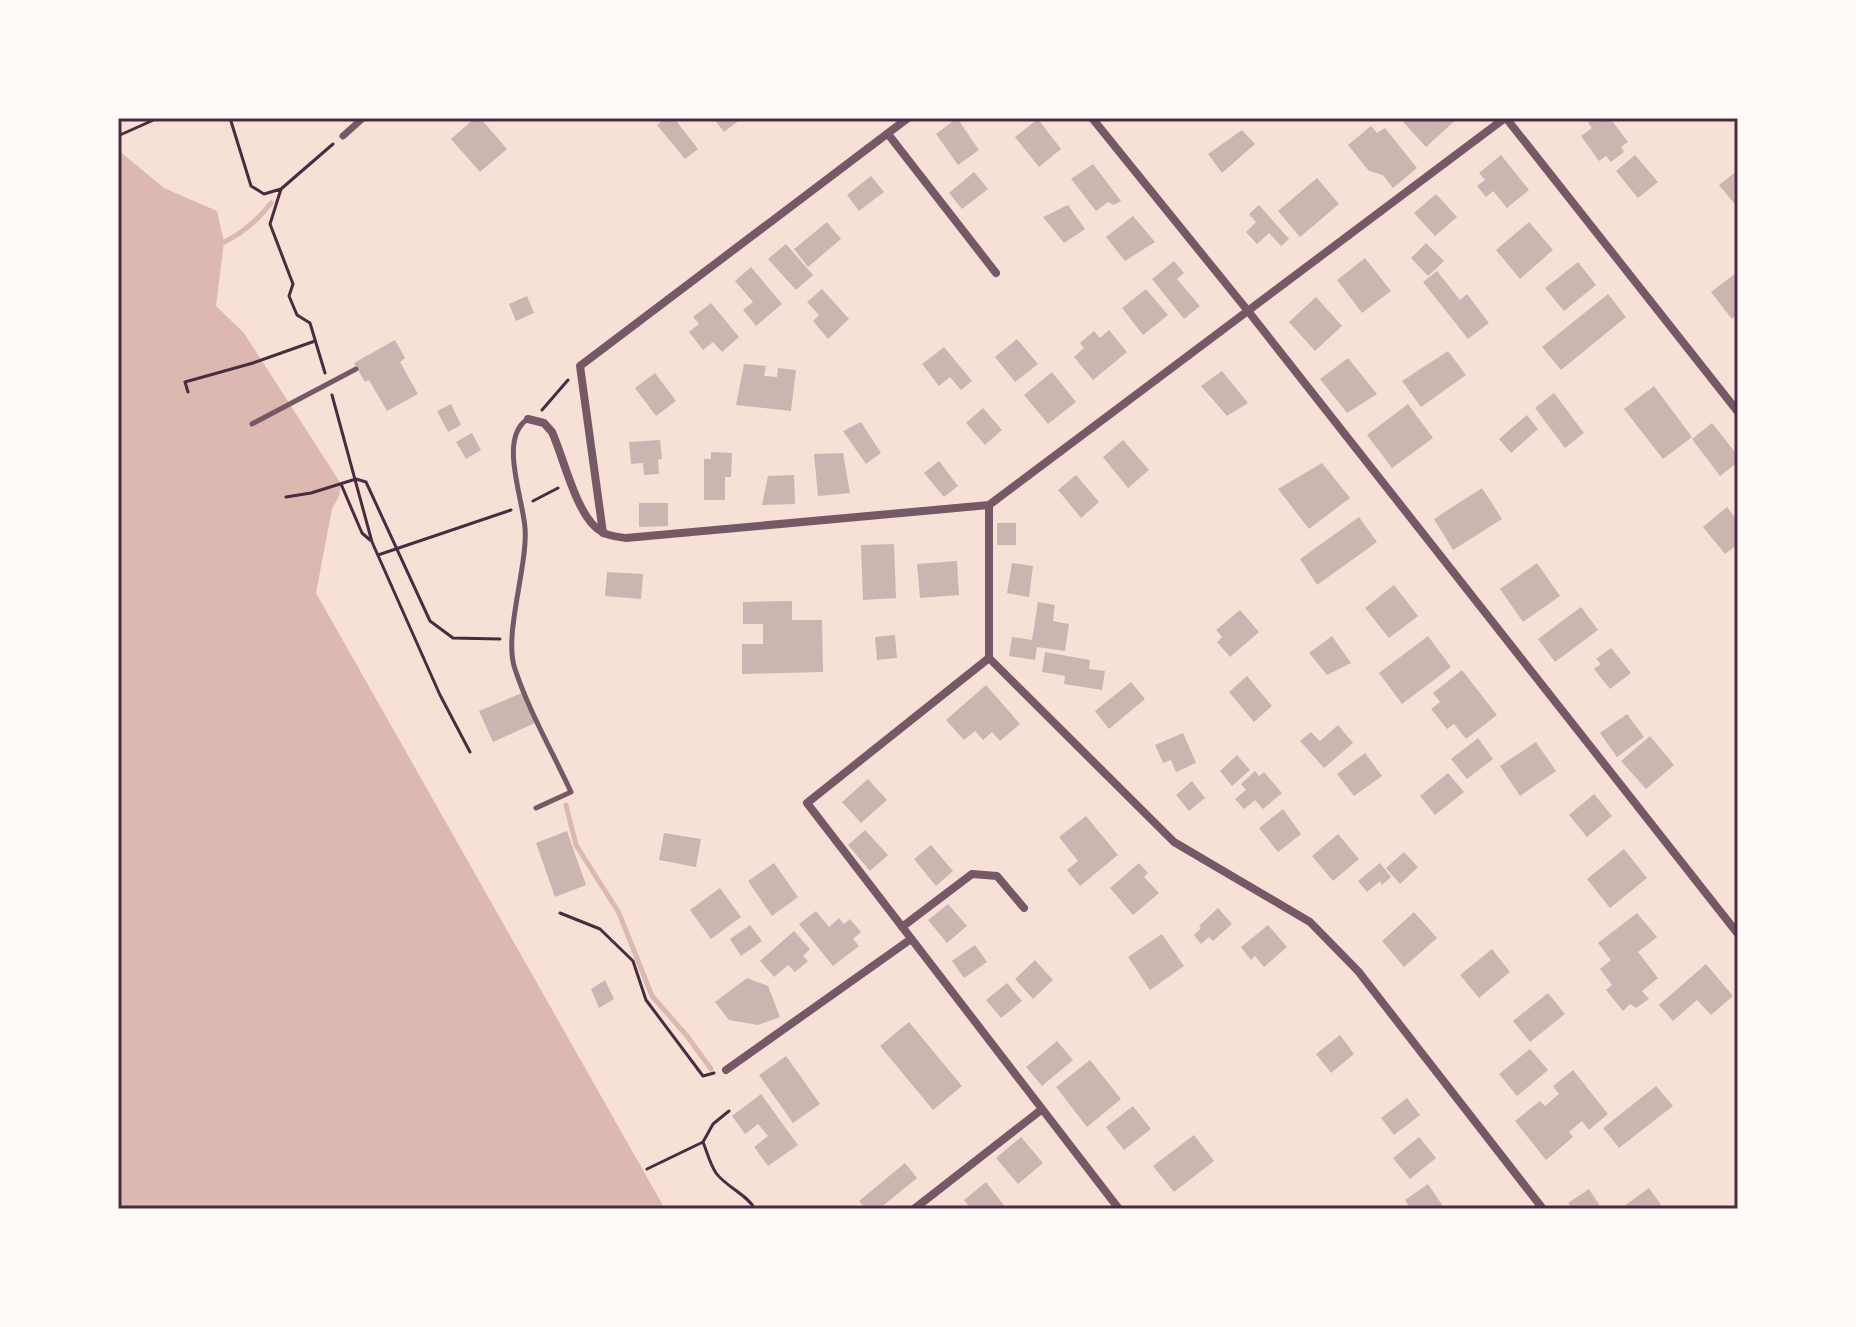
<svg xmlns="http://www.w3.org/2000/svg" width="1856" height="1327" font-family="Figtree,sans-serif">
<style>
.water{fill:#dcb8b0}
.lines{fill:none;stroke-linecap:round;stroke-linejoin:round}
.stream{stroke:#dcb8b0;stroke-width:5}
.building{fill:#ccb4b1}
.path{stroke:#4a2c40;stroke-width:3}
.service{stroke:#755966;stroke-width:5}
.pedestrian{stroke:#755966;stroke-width:7}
.minor{stroke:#755966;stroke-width:8}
.neatline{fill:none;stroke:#4a2c40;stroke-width:3}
</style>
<rect width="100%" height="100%" fill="#f7e1d7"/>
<!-- water -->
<path class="water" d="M118,150L164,188L217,211L224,242L216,306L244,333L341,484L339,496L332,509L316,593L665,1209H118Z"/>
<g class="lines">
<!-- stream -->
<path class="stream" d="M224,242C243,233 258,220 271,203
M566,805L576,845L619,913L652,996L687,1036L711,1069"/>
</g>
<!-- building -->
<path class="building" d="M475,118H480L507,149L480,172L451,139Z
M665,118H674L698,149L685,159L657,125Z
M716,118H742L724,132L714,119Z
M957,118L979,150L958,165L936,134Z
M1407,118H1458L1426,147L1403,122Z
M1595,118L1598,122L1603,118H1610L1628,142L1621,147L1624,152L1611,162L1606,156L1599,161L1581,136L1592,128L1588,123Z
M1038,119L1061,149L1039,167L1015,137Z
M1371,126L1377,133L1385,128L1417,168L1393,188L1383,175L1369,171L1348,145Z
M1242,130L1255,144L1222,173L1208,154Z
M1501,155L1529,190L1507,208L1493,191L1486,197L1477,186L1485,180L1479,173Z
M1635,155L1658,182L1638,198L1616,171Z
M1093,164L1121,201L1114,205L1108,202L1096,211L1071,179Z
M1738,170V208L1719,185Z
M974,172L988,189L962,209L949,193Z
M871,176L884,192L859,211L847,195Z
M1317,178L1339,204L1300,237L1278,211Z
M1436,194L1457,217L1435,236L1414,213Z
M1068,205L1085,229L1064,243L1043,217Z
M1259,205L1289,239L1281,246L1269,233L1257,244L1246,232L1256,222L1249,214Z
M1133,216L1155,242L1125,261L1106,237Z
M827,222L841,239L808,267L794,249Z
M1529,222L1553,250L1520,279L1496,250Z
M1426,243L1444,261L1428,276L1411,258Z
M786,244L813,275L796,290L768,259Z
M1365,258L1391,291L1362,313L1337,280Z
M1174,261L1184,273L1177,279L1200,306L1184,319L1152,279Z
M1578,262L1596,285L1564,311L1545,288Z
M751,267L782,304L756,326L743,310L753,302L735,281Z
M1437,271L1460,300L1467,294L1489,323L1468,339L1423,282Z
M1736,273L1738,314L1732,319L1711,292Z
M822,289L849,319L828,339L813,321L819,315L807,302Z
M1146,289L1168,315L1143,335L1122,308Z
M1608,294L1626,317L1561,370L1542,347Z
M527,296L534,313L516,321L509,304Z
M1316,297L1342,326L1315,351L1289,322Z
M711,303L739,337L722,352L713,342L703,350L689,332L699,324L693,317Z
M1109,330L1127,352L1093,380L1074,357L1084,348L1080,343L1094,331L1100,338Z
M1017,339L1038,364L1015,382L995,357Z
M395,340L405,358L400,362L418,394L387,411L369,380L365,382L354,363Z
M944,347L972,381L961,390L950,377L939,386L922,364Z
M1448,351L1466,375L1421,407L1402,381Z
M1348,358L1377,394L1347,413L1320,379Z
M744,364L766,366L764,376L777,377L778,368L796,370L791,411L736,405Z
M1222,371L1248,403L1227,416L1201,386Z
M1052,372L1076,402L1048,424L1024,395Z
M655,373L676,401L656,416L635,388Z
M1654,386L1692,437L1663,459L1624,409Z
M1554,393L1584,433L1565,448L1535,408Z
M451,404L461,425L448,432L437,411Z
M1408,404L1433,438L1392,468L1367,435Z
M983,408L1002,430L985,445L966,423Z
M1527,415L1538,429L1511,453L1499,439Z
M861,422L881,453L866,464L843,431Z
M1712,423L1738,456V462L1720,476L1692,439Z
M472,433L481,450L466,459L456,442Z
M660,440L662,459L658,460L659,474L644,475L643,463L631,464L629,442Z
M1123,440L1149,470L1128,488L1103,457Z
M711,452L732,453L731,477H725V500H704V459H711Z
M843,453L850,493L818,496L814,454Z
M939,461L958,486L944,497L924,473Z
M1322,463L1350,498L1309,529L1278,489Z
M794,475L795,504L762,505L768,476Z
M1076,475L1099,502L1081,518L1058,490Z
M1482,488L1502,519L1453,550L1434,519Z
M639,503H668V526L639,527Z
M1727,507L1738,521V544L1725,554L1703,527Z
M1359,517L1377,542L1317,585L1300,559Z
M997,523H1016V545H997Z
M894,544L896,598L863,600L861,545Z
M957,561L959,595L920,598L917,564Z
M1012,563L1033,566L1029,597L1007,593Z
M1537,563L1560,596L1523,622L1500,589Z
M607,572L643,574L641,599L605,596Z
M1394,585L1418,616L1389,638L1365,608Z
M792,601V620H822L823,672L742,674V644H763V624H743V602Z
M1038,602L1055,605L1053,621L1069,624L1065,651L1037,647L1035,660L1009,656L1012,637L1032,640Z
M1581,607L1598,630L1555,662L1538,639Z
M1240,610L1259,632L1230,657L1217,642L1222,637L1216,630Z
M895,635L897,658L877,660L875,637Z
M1332,636L1351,663L1327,675L1309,653Z
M1428,636L1451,667L1402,704L1379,673Z
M1611,648L1631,673L1610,689L1594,669L1601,664L1596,659Z
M1045,652L1090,660L1089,669L1105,671L1102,690L1064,684L1065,676L1042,672Z
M1462,670L1497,715L1466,739L1454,724L1447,729L1431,709L1440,702L1433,693Z
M1247,676L1272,706L1254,722L1229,692Z
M1131,682L1145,699L1109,729L1095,711Z
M986,685L1020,724L1000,741L992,732L983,740L975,731L964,740L946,720Z
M522,693L535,723L493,742L479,711Z
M1627,714L1644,737L1617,757L1600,733Z
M1338,725L1353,743L1324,768L1300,741L1311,732L1320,741Z
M1183,733L1196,763L1176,772L1171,760L1163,763L1155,745Z
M1650,736L1674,765L1646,789L1621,761Z
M1478,738L1493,759L1467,779L1451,759Z
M1536,742L1556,771L1520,796L1500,766Z
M1365,753L1382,776L1354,796L1337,774Z
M1237,755L1250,770L1232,786L1220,771Z
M1255,771L1259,776L1264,772L1282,793L1263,809L1255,800L1244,809L1235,799L1246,790L1241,784Z
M1448,773L1464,792L1435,815L1420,796Z
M868,779L887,800L861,823L842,802Z
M1192,781L1205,798L1189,811L1176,795Z
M1594,794L1612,816L1587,837L1569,815Z
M1283,809L1301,834L1278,852L1259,828Z
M1086,816L1118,855L1080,886L1067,870L1078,861L1059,837Z
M865,830L888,855L870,871L848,845Z
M567,831L586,885L555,897L536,843Z
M664,833L701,839L696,867L659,860Z
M1338,834L1359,859L1333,881L1312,856Z
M931,845L953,871L936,886L914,859Z
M1624,849L1647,878L1610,908L1587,879Z
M1404,852L1418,867L1400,884L1386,868Z
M774,863L798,897L772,916L748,881Z
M1139,863L1148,873L1144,877L1159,893L1133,915L1110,888Z
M1380,863L1391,877L1382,885L1380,881L1367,892L1358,881Z
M720,888L741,917L711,939L690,910Z
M948,904L967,926L947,943L928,920Z
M1218,908L1232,924L1213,941L1209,937L1201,944L1194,935L1201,928L1199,926Z
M816,911L829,927L839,918L844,924L850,919L861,932L853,939L859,946L833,966L799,924Z
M1414,912L1437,938L1404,967L1382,941Z
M1637,913L1657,937L1638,952L1658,978L1642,991L1649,999L1636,1008L1630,1004L1623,1011L1606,990L1612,985L1600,969L1611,960L1598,943Z
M750,925L762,941L741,956L730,939Z
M1268,925L1287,947L1264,967L1255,956L1251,960L1241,947Z
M794,931L810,949L803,956L808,961L795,972L788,965L774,977L760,961Z
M1162,934L1184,966L1150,990L1128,957Z
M975,945L987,962L964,978L952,961Z
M1492,949L1510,972L1479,998L1460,975Z
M1035,960L1053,980L1033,999L1015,979Z
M1706,964L1733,996L1711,1015L1697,1000L1673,1021L1659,1005Z
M747,978L768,986L780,1017L758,1025L729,1020L715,1002Z
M605,980L614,999L599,1008L591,989Z
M1007,983L1022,1001L1001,1018L986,1000Z
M1548,993L1565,1014L1530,1042L1513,1021Z
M909,1022L962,1086L933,1110L880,1046Z
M1340,1035L1354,1054L1331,1073L1316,1054Z
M1057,1041L1073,1060L1042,1086L1026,1067Z
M1530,1049L1548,1070L1517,1096L1499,1074Z
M786,1056L820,1104L793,1123L759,1075Z
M1090,1060L1121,1099L1087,1127L1056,1087Z
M1573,1070L1608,1114L1589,1130L1582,1121L1569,1132L1573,1137L1546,1160L1515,1121L1540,1101L1545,1106L1559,1094L1553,1086Z
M1656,1086L1673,1106L1619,1148L1603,1128Z
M761,1094L798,1145L768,1166L754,1147L768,1136L758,1124L745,1134L732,1116Z
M1407,1098L1420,1115L1394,1135L1381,1118Z
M1133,1106L1151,1129L1124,1150L1106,1127Z
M1194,1135L1214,1161L1174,1192L1153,1166Z
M1021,1137L1043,1163L1018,1184L996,1158Z
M1419,1137L1436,1158L1410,1179L1393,1158Z
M905,1163L917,1178L879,1209H866L859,1201Z
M986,1182L1007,1209H971L964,1200Z
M1428,1184L1445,1209H1411L1405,1200Z
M1649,1188L1664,1209H1620Z
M1589,1189L1602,1209H1572L1568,1203Z"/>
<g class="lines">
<!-- path -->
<path class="path" d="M230,118L251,186L264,194L281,189L333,144
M120,135L158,118
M281,189L270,224L293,284L289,296L297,315L310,323L325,373
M188,392L185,382L253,363L315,341
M332,395L372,542L440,695L470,752
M542,410L568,380
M356,479L366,482L430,621L453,638L500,639
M341,484L362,533L370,540
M286,497L311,493L356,479
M533,501L558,488
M378,555L511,510
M560,913L600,929L633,961L646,1000L703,1076L714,1073
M729,1111L713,1124L703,1142C707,1152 710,1164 716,1173C726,1187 747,1194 755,1209
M647,1169L703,1142"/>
<!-- service -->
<path class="service" d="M528,419C498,437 523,498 525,528C528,566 503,636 515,669C528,709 553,753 571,792L536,808
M252,424L356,369"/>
<!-- pedestrian -->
<path class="pedestrian" d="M343,136L363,118"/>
<!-- minor -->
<path class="minor" d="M1092,118L1248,311L1738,934
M1506,118L1738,412
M888,134L996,273
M528,419L544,423L552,432C564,458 577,519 602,532C608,536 619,537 626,538L989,505L1505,118
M989,505V658L1174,842L1310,922L1358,971L1543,1209
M603,533L580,366L908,118
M989,658L807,803L1119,1209
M902,927L972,874L997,876L1024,908
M726,1070L911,939
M914,1209L1041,1110"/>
</g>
<!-- border -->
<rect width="1856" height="1327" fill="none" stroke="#fffaf5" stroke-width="240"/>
<rect x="120" y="120" width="1616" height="1087" class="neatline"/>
</svg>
